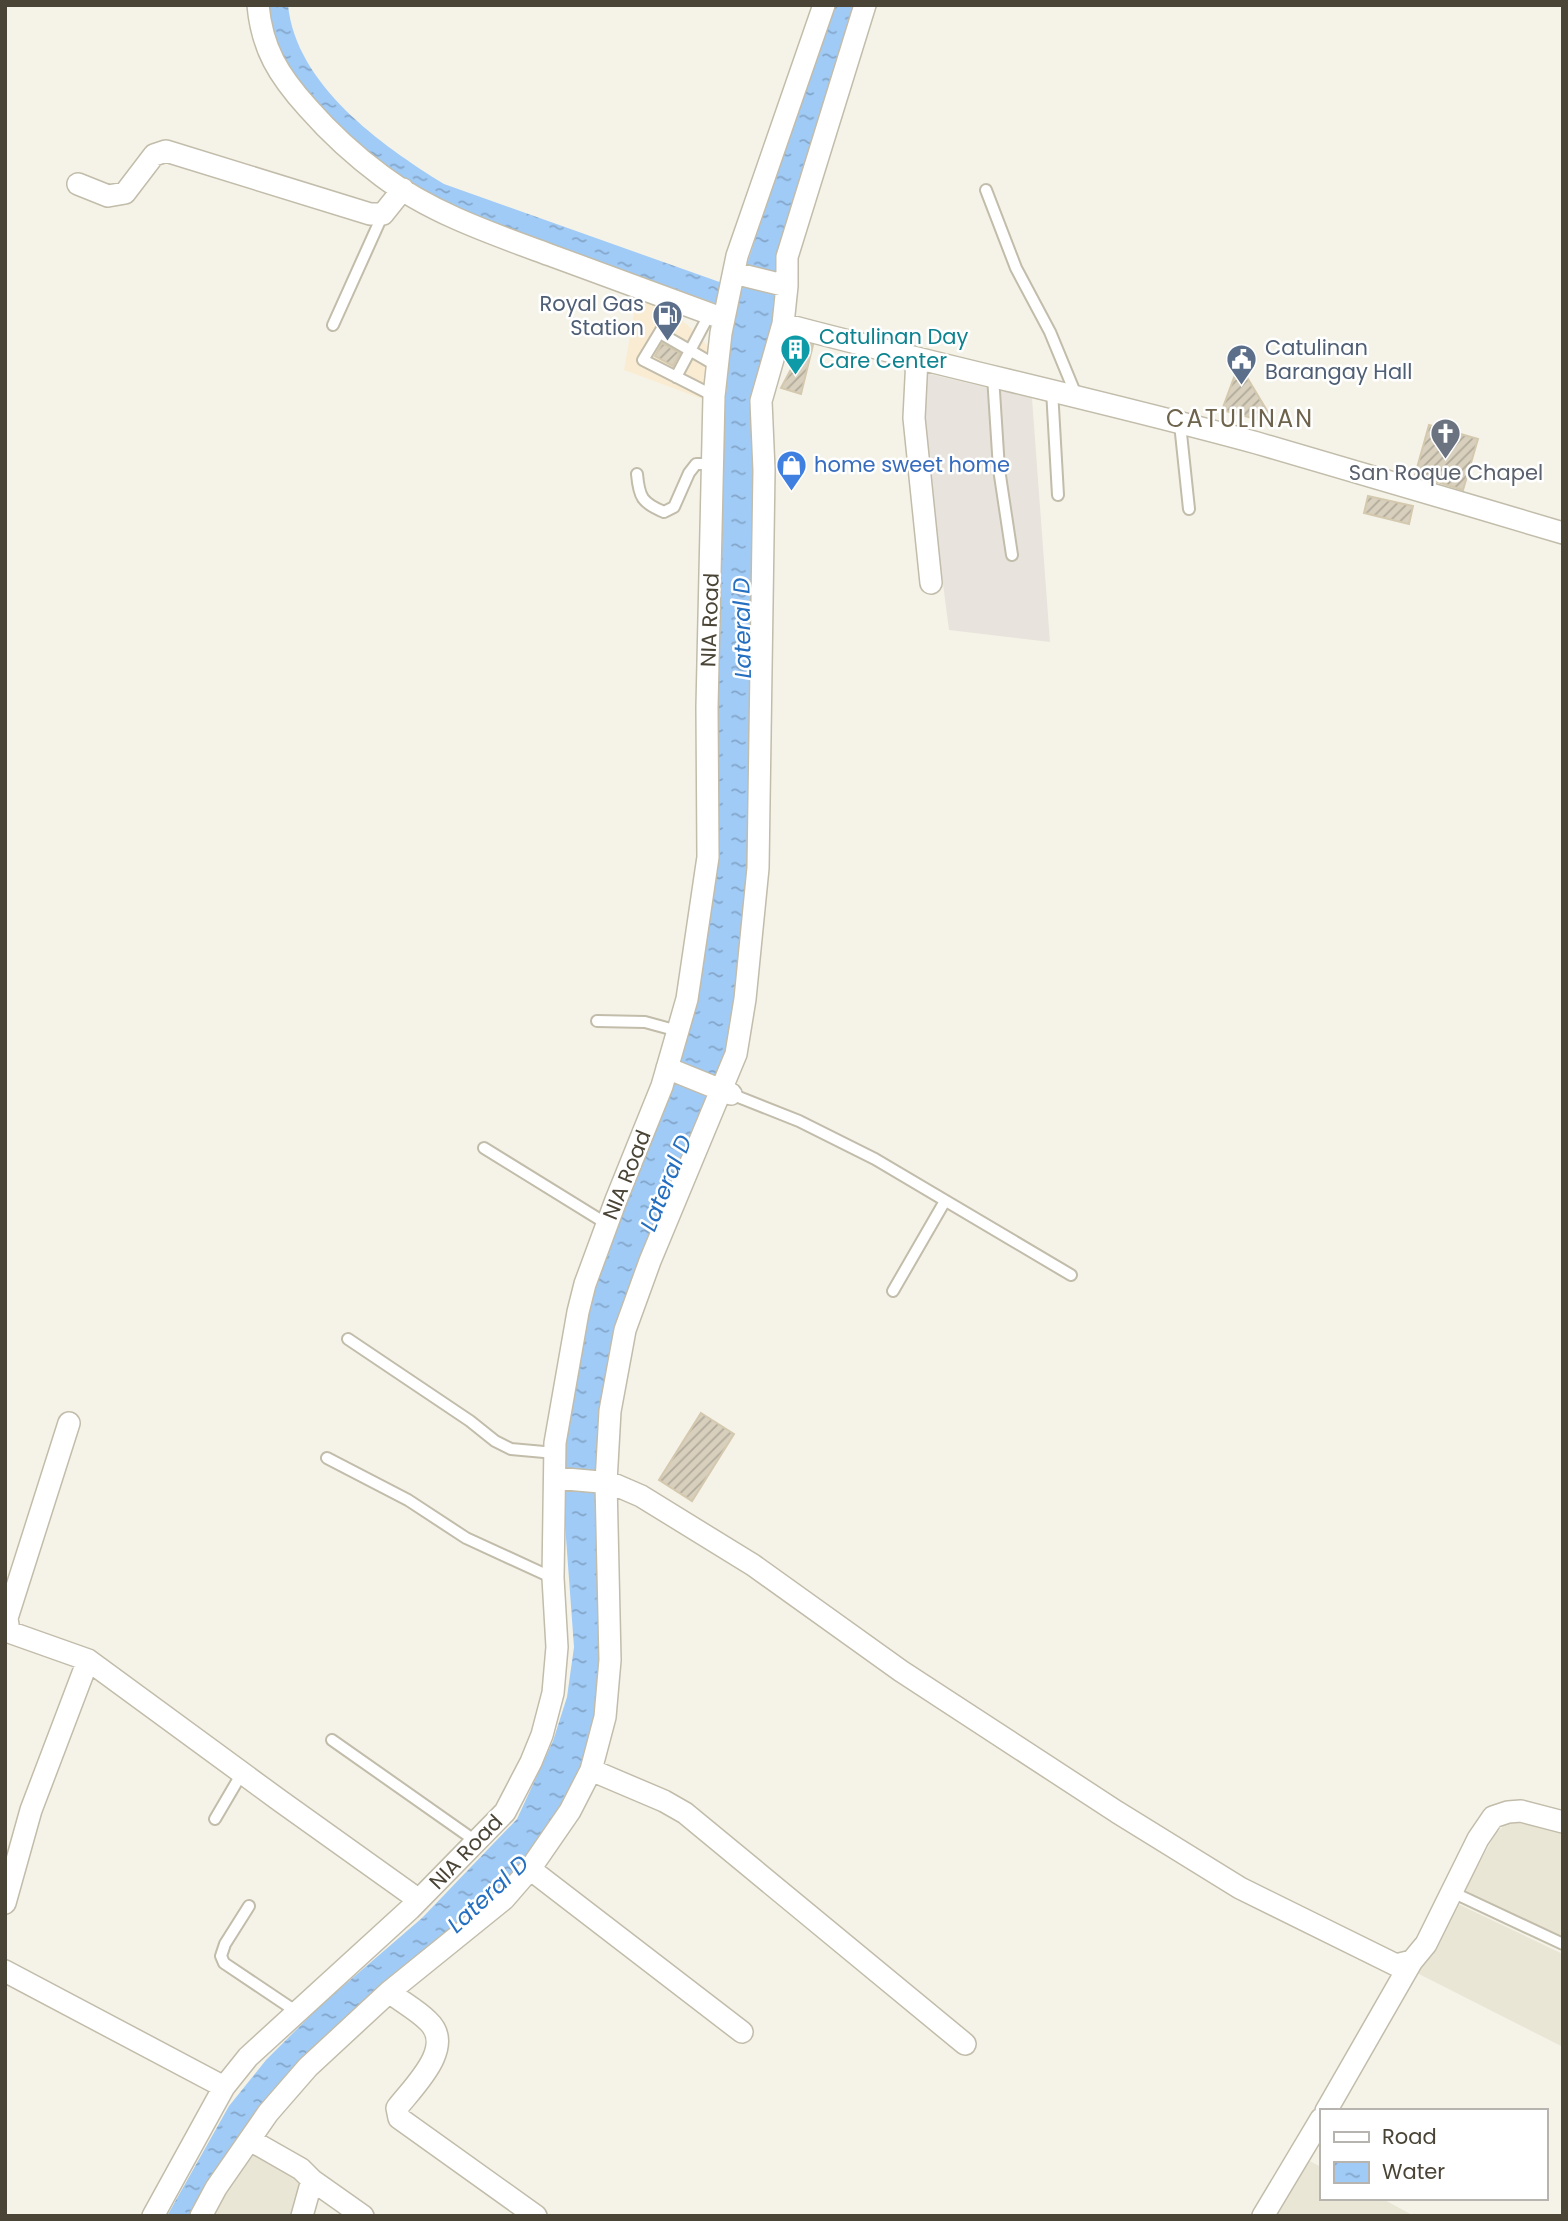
<svg xmlns="http://www.w3.org/2000/svg" width="1568" height="2221" font-family="Poppins,sans-serif">
<style>
.residential{fill:#eae6d6}
.commercial{fill:#f9ecd2}
.industrial{fill:#e8e4dd}
.water{fill:url(#water-ripples)}
.building{fill:url(#building-hatch);stroke:#d4c9af;stroke-width:2}
.lines{fill:none;stroke-linecap:round;stroke-linejoin:round}
.lane-casing{stroke:#c2bcaa;stroke-width:14}
.street-casing{stroke:#c2bcaa;stroke-width:24}
.lane{stroke:#fff;stroke-width:10}
.street{stroke:#fff;stroke-width:21}
.labels{text-anchor:middle;stroke-width:5;stroke-linejoin:round;paint-order:stroke}
.service-label{font-size:21px;fill:#4e5e75;stroke:#fff;text-anchor:end}
.culture-label{font-size:21px;fill:#0d838f;stroke:#fff;text-anchor:start}
.shop-label{font-size:21px;fill:#366cbe;stroke:#fff;text-anchor:start}
.worship-label{font-size:21px;fill:#5b616d;stroke:#fff}
.street-label{font-size:21px;fill:#4a4436;stroke:#fff}
.water-label{font-size:23px;font-style:italic;fill:#246fc0;stroke:#fff}
.quarter-label{font-size:24px;letter-spacing:2px;fill:#6e634c;stroke:#fff}
</style>
<defs>
<pattern id="water-ripples" width="26" height="14" patternUnits="userSpaceOnUse" patternTransform="scale(1.75)"><rect width="26" height="14" fill="#a0cbf7"/><path d="M2 4q2-2 4 0t4 0M15 11q2-2 4 0t4 0" fill="none" stroke="#84a6c9"/></pattern>
<pattern id="building-hatch" width="6" height="6" patternUnits="userSpaceOnUse" patternTransform="scale(1.75)"><rect width="6" height="6" fill="#d8d0bd"/><path d="M-1 1l2-2M0 6l6-6M5 7l2-2" fill="none" stroke="#b1aa9a"/></pattern>
</defs>
<rect width="100%" height="100%" fill="#f5f3e8"/>
<!-- residential -->
<path class="residential" d="M1520,1819L1563,1828V1941L1464,1890L1496,1833L1507,1823Z
M1456,1903L1563,1954V2047L1415,1972Z
M251,2150L303,2180L294,2216H210Z
M1306,2159L1321,2167V2198H1381L1414,2216H1272Z"/>
<!-- commercial -->
<path class="commercial" d="M637,296L675,314L696,333L711,350L705,400L624,370Z"/>
<!-- industrial -->
<path class="industrial" d="M921,372L1032,398L1050,642L949,630L920,408Z"/>
<!-- water -->
<path class="water" d="M265,5H288C296,85 381,145 444,184L742,290L747,264L833,5H859L780,252L775,272V328L754,553L750,869L742,969L724,1067L617,1328L603,1687L586,1762L564,1808L531,1854L481,1907L298,2066L248,2122L190,2216H167L229,2106L266,2060L320,2006L422,1918L517,1819L553,1741L567,1697L574,1647L563,1497L561,1443L586,1315L605,1256L669,1094L685,1048L698,993L717,765L722,554L723,428L731,337L737,311L505,228L435,200L389,171L335,124L296,81L280,57Z"/>
<!-- building -->
<path class="building" d="M662,343L680,353L673,366L655,356Z
M805,343L813,345L801,394L781,388Z
M1239,364L1275,424L1222,410Z
M1429,425L1478,439L1463,490L1415,475Z
M1368,496L1413,506L1409,524L1364,513Z
M701,1413L734,1434L692,1501L659,1480Z"/>
<g class="lines">
<defs>
<path id="lane" d="M986,190L1016,268L1050,332L1076,395
M678,302L643,360L714,396
M333,325L383,214
M660,333L717,366
M993,376L999,469L1012,555
M676,377L710,313
M1052,390L1058,495
M1180,424L1189,509
M637,474C639,497 642,503 664,512L674,507L689,473L696,464H714
M597,1021L645,1022L678,1031
M731,1094L799,1121L875,1159L1071,1275
M484,1148L607,1224
M893,1291L945,1201
M348,1339L470,1421L495,1441L511,1449L555,1453
M327,1458L408,1500L466,1538L553,1578
M332,1740L477,1842
M215,1819L242,1773
M1452,1892L1563,1944
M249,1906L225,1944L221,1956L224,1963L297,2012"/>
<path id="street" d="M258,5C262,49 279,76 308,108C330,133 355,156 382,176C431,213 493,234 550,255C608,276 666,298 724,319
M78,184L108,196L125,193L154,155L166,151L370,214H383L403,189
M734,273L787,286
M783,324C940,366 1100,400 1257,443C1359,472 1461,503 1563,533
M917,358L914,418L931,583
M667,1068L731,1094
M69,1423L7,1618L9,1632L88,1660L279,1800L419,1900
M555,1478L611,1483L641,1496L753,1565L901,1671L1117,1812L1240,1888L1396,1965L1412,1961L1426,1944L1478,1839L1493,1817L1508,1812L1521,1811L1563,1822
M591,1770L664,1801L685,1813L965,2044
M530,1869L742,2032
M5,1903L31,1810L88,1660
M5,1971L224,2087
M389,1992C402,2002 417,2010 428,2021C456,2047 414,2086 397,2108L399,2118L536,2216
M1326,2111L1412,1961
M250,2140L301,2169L312,2180L302,2216
M312,2180L363,2216
M153,2216L224,2087L248,2057L410,1909L505,1812L531,1762L542,1735L553,1693L557,1647L553,1578L555,1443L578,1312L585,1284L616,1200L662,1086L687,999L708,857L707,707L714,396L721,333L737,256L824,5
M201,2216L216,2188L268,2113L308,2067L389,1992L504,1899L530,1869L570,1811L591,1770L605,1717L610,1660L606,1482L610,1411L625,1330L650,1261L736,1054L745,999L758,868L764,470L761,401L783,324L787,286V257L865,5
M1263,2216L1321,2119"/>
</defs>
<!-- lane casing -->
<use href="#lane" class="lane-casing"/>
<!-- street casing -->
<use href="#street" class="street-casing"/>
<!-- lane -->
<use href="#lane" class="lane"/>
<!-- street -->
<use href="#street" class="street"/>
</g>
<!-- icons -->
<defs>
<symbol id="fuel-pin" viewBox="-11 -11 22 30"><path d="M0 17L-7.5 6A9.5 9.5 0 1 1 7.5 6Z" fill="#5c6f8a" stroke="#fff"/><path d="M-5.5-6h7V0h2V4h1.3V-2.5L3-4.5l.8-.8L6-3V5H2.5V1h-1V6h-7ZM-4.2-4.7v3.2H.2V-4.7Z" fill="#fff"/></symbol>
<symbol id="building-pin" viewBox="-11 -11 22 30"><path d="M0 17L-7.5 6A9.5 9.5 0 1 1 7.5 6Z" fill="#0f9aa8" stroke="#fff"/><path d="M-4-6H4V6H1V3H-1V6H-4ZM-2.5-4.3h1.7v1.8h-1.7ZM.8-4.3h1.7v1.8H.8ZM-2.5-1h1.7V.8h-1.7ZM.8-1h1.7V.8H.8Z" fill="#fff"/></symbol>
<symbol id="civic-pin" viewBox="-11 -11 22 30"><path d="M0 17L-7.5 6A9.5 9.5 0 1 1 7.5 6Z" fill="#5c6f8a" stroke="#fff"/><path d="M-.6-6.5H3V-4.5H.6V-3L4-1V1h2V6H-6V1h2V-1L-.6-3ZM-1.2 2.5V6h2.4V2.5Z" fill="#fff"/></symbol>
<symbol id="church-pin" viewBox="-11 -11 22 30"><path d="M0 17L-7.5 6A9.5 9.5 0 1 1 7.5 6Z" fill="#6b7280" stroke="#fff"/><path d="M-1.2-6h2.4v3.5h3.3v2.4h-3.3V6h-2.4V-.1h-3.3v-2.4h3.3Z" fill="#fff"/></symbol>
<symbol id="shop-pin" viewBox="-11 -11 22 30"><path d="M0 17L-7.5 6A9.5 9.5 0 1 1 7.5 6Z" fill="#3f7fe0" stroke="#fff"/><path d="M-5-2.5h2.3a2.7 3.5 0 0 1 5.4 0H5L5.5 6h-11ZM-1.5-2.5h3a1.5 2.3 0 0 0-3 0Z" fill="#fff"/></symbol>
</defs>
<g fill-rule="evenodd">
<use href="#fuel-pin" x="650" y="298" width="35" height="47"/>
<use href="#building-pin" x="778" y="332" width="35" height="47"/>
<use href="#civic-pin" x="1224" y="342" width="35" height="47"/>
<use href="#church-pin" x="1428" y="416" width="35" height="47"/>
<use href="#shop-pin" x="774" y="448" width="35" height="47"/>
</g>
<g class="labels">
<!-- service labels -->
<g class="service-label">
<text x="644" y="311">Royal Gas<tspan x="644" dy="24">Station</tspan></text>
<text x="1265" y="355" text-anchor="start">Catulinan<tspan x="1265" dy="24">Barangay Hall</tspan></text>
</g>
<!-- culture labels -->
<g class="culture-label">
<text x="819" y="344">Catulinan Day<tspan x="819" dy="24">Care Center</tspan></text>
</g>
<!-- shop labels -->
<g class="shop-label">
<text x="814" y="472">home sweet home</text>
</g>
<!-- worship labels -->
<g class="worship-label">
<text x="1446" y="480">San Roque Chapel</text>
</g>
<!-- street labels -->
<g class="street-label">
<text transform="translate(710 620) rotate(-88)" y="7">NIA Road</text>
<text transform="translate(627 1175) rotate(-68)" y="7">NIA Road</text>
<text transform="translate(466 1852) rotate(-46)" y="7">NIA Road</text>
</g>
<!-- water labels -->
<g class="water-label">
<text transform="translate(742 628) rotate(-91)" y="8">Lateral D</text>
<text transform="translate(666 1183) rotate(-68)" y="8">Lateral D</text>
<text transform="translate(488 1894) rotate(-43)" y="8">Lateral D</text>
</g>
<!-- quarter labels -->
<g class="quarter-label">
<text x="1240" y="427">CATULINAN</text>
</g>
</g>
<!-- border -->
<rect width="1568" height="2221" fill="none" stroke="#4a4436" stroke-width="14"/>
<!-- legend -->
<rect x="1320" y="2109" width="228" height="91" fill="#ffffff" stroke="#b7b4af" stroke-width="2"/>
<rect x="1334" y="2132" width="35" height="10" fill="#ffffff" stroke="#b7b4af" stroke-width="2"/>
<text x="1382" y="2144" font-size="21" fill="#4a4436">Road</text>
<rect x="1334" y="2162" width="35" height="21" fill="url(#water-ripples)" stroke="#b7b4af" stroke-width="2"/>
<text x="1382" y="2179" font-size="21" fill="#4a4436">Water</text>
</svg>
